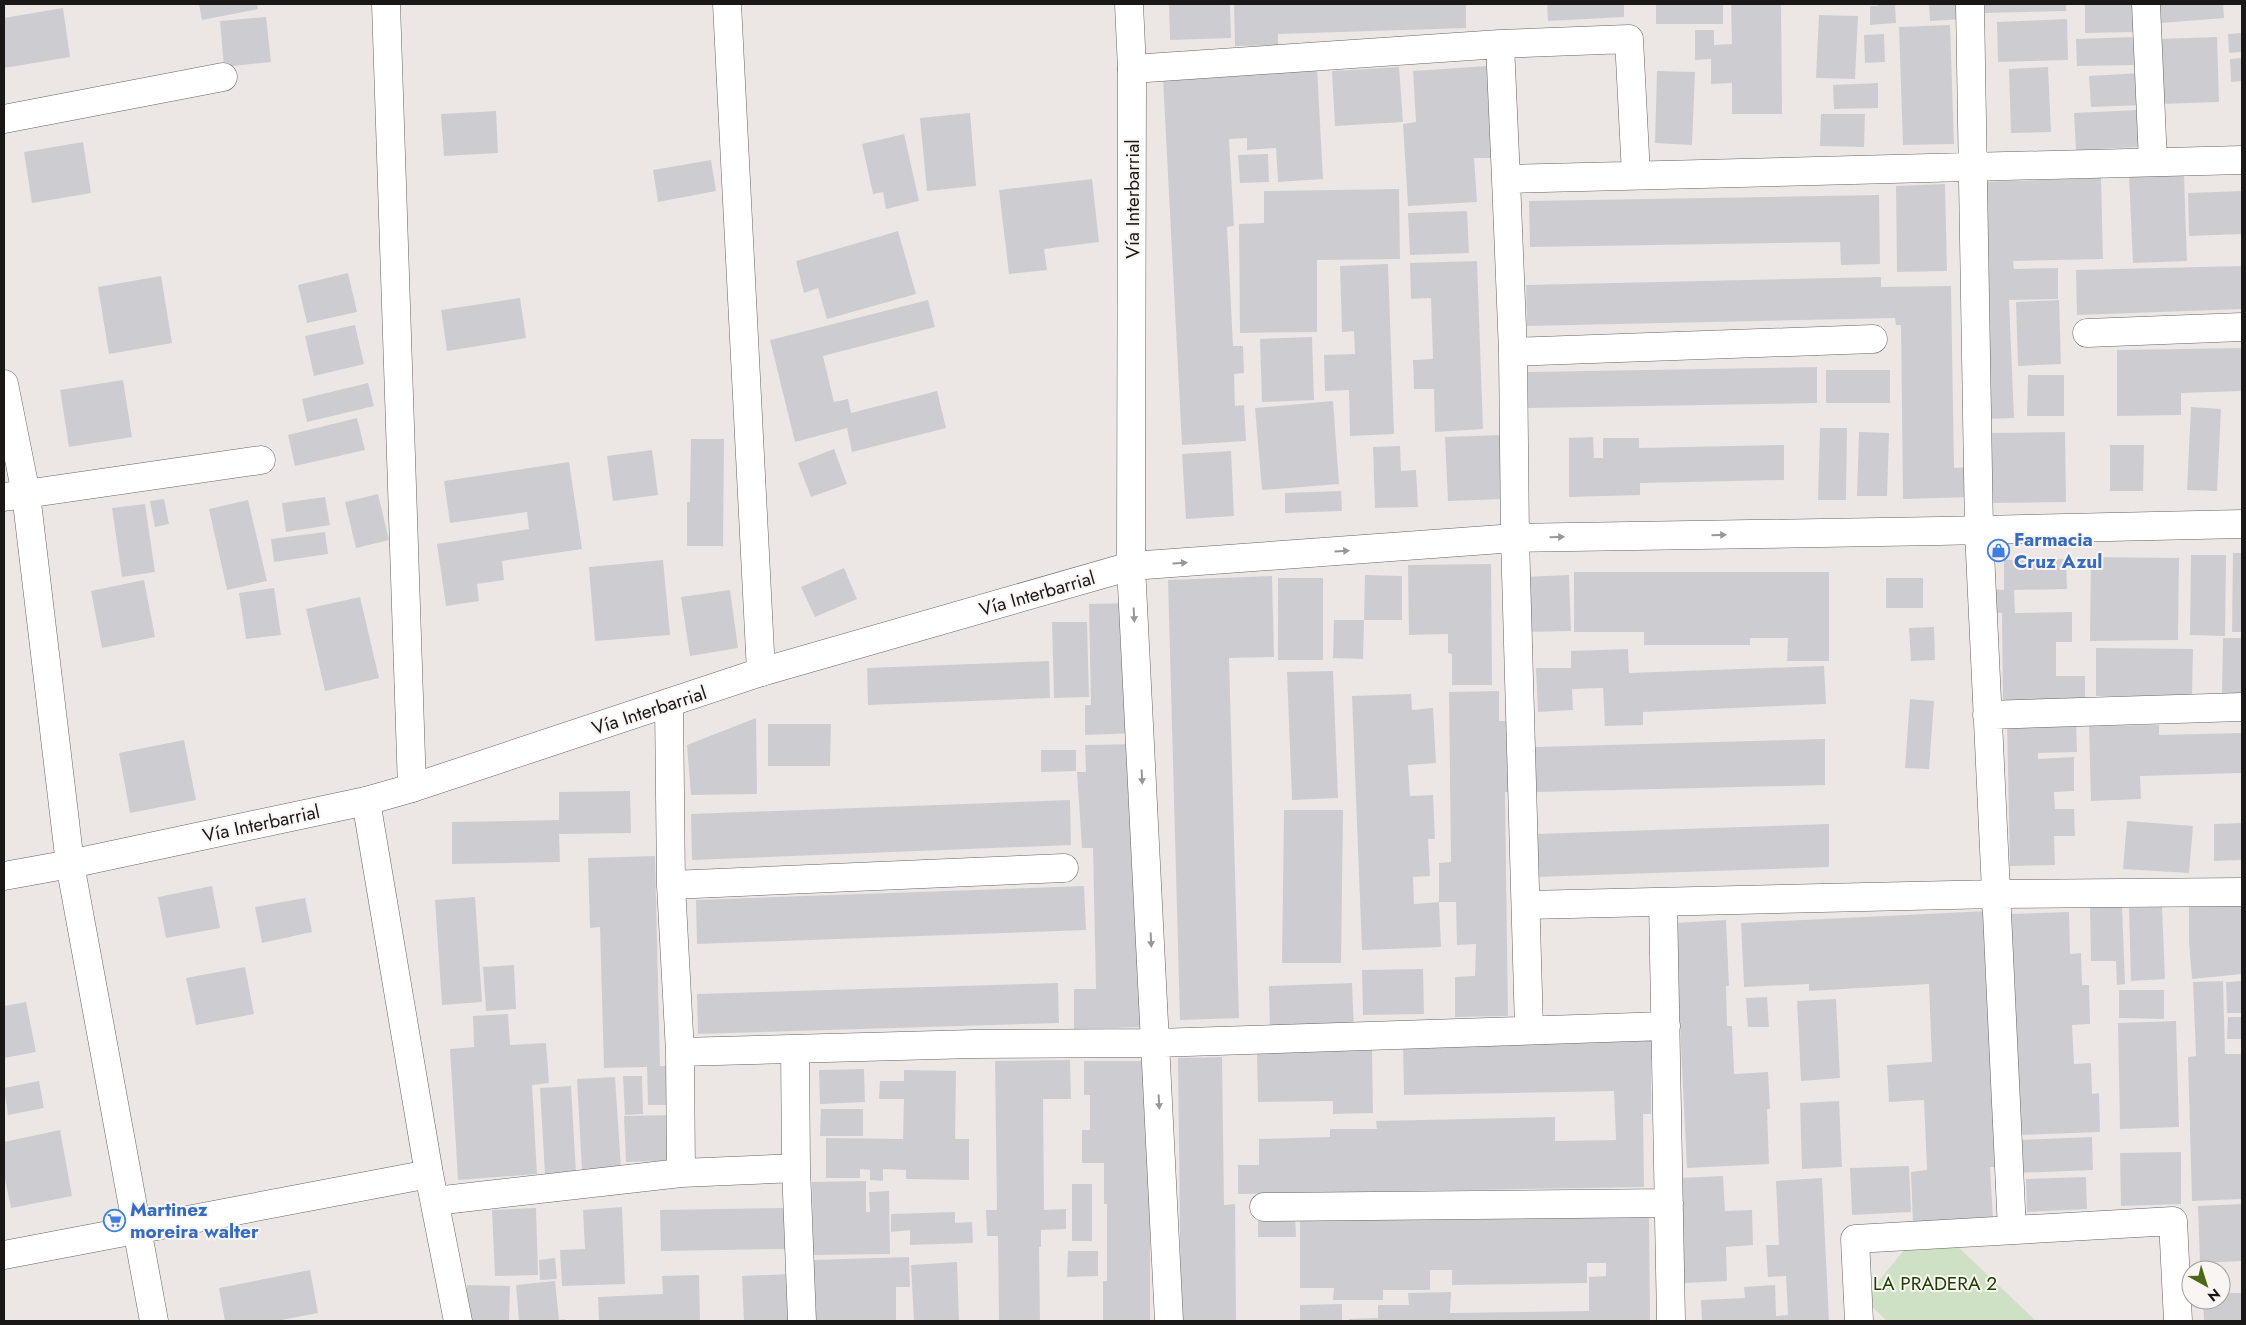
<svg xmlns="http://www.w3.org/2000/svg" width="2246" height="1325" font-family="Jost,sans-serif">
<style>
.green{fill:#cee1c4}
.building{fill:#cdcdd1}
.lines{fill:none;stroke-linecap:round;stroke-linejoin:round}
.minor-casing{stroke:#676362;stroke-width:29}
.major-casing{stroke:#676362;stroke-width:29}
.minor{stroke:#fff;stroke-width:28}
.major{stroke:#fff;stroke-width:28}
.oneway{fill:#989797}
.labels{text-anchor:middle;stroke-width:4;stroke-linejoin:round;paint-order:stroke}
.street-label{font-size:19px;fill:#1a1817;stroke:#f9f5f3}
.shop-label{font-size:19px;font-weight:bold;fill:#366cbe;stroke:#f9f5f3;text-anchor:start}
.park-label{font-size:19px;fill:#1e4000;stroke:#f9f5f3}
</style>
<rect width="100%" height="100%" fill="#ece7e5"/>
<!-- green -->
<path class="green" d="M1954,1243L2036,1321H1887L1864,1299L1905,1249Z"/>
<!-- building -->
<path class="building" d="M199,4H257L258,9L202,20Z
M1169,4H1230L1231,38L1170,40Z
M1234,4H1466V28L1278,34V45L1235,46Z
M1547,4H1624V17L1548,21Z
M1656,4H1723V24H1656Z
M1731,4H1781L1782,114H1732V83L1711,84V59L1695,60V30H1714V45L1732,44Z
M1878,4H1895L1896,23L1870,25V6H1878Z
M1929,4H1965L1966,19L1930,21Z
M1985,4H2066V11L1985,13Z
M2085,4H2135L2136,32L2085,33Z
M2159,4H2223L2224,18L2161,23Z
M63,8L70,57L4,68V18Z
M1819,15L1858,16L1855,79L1816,78Z
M266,17L271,62L224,67L220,21Z
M2067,19L2068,60L1998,62L1997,22Z
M1950,25L1954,144L1903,145L1899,27Z
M2242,33V52L2229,53L2228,34Z
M1884,34L1885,62L1865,63L1864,35Z
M2134,37L2135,65L2077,66L2076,39Z
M2217,37L2219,102L2160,104L2158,39Z
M2242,58V81L2231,82L2230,59Z
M1487,66L1491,158H1474L1477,202L1408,206L1403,124L1416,122L1413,71Z
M1399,67L1403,122L1335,126L1332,71Z
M2048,67L2051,132L2011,133L2009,69Z
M1317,68L1323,179L1278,182L1276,148L1247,150V138L1229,139L1234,226L1227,227L1233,346H1243L1244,373L1234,374L1235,406L1244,405L1246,441L1182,445L1163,78Z
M1657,71L1695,72L1692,145L1655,143Z
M2141,73L2143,105L2091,107L2089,76Z
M1878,83V108L1834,109L1833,85Z
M2137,110L2139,147L2076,150L2074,113Z
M496,111L498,153L444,156L441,114Z
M970,113L976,186L927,191L920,118Z
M1821,114H1865L1864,147L1820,146Z
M904,134L919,201L886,209L883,192L873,194L862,144Z
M83,142L91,193L32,203L24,152Z
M1268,154L1269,182L1240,183L1238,155Z
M711,160L716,191L658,202L653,170Z
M2184,174L2187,261L2133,263L2129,176Z
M2101,178L2103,259L2013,261L2014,269L2058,268V299L2009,300L2014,418L1986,419L1979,182Z
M1092,179L1099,242L1044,249L1047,270L1009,274L999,190Z
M1945,184L1947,271L1897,272L1896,186Z
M1399,189L1400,259L1317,260V332L1240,333L1239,224L1264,223V191Z
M2242,191V234L2189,236L2188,193Z
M1879,195L1880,264L1841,265L1840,242L1530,247L1529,201Z
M1467,211L1469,253L1410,255L1408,213Z
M898,231L916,294L827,319L818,288L804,293L796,261Z
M1477,261L1483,429L1435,432L1434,389H1414L1413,360L1433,359L1431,298L1411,299L1410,263Z
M1388,264L1394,434L1350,436L1349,390L1325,391L1324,355L1355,354L1354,331L1342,332L1340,266Z
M2242,266V309L2077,315L2076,270Z
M348,273L357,312L307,323L298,285Z
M161,276L172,343L109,354L98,287Z
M1881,277V287L1951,286L1954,468L1972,467V497L1903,499L1901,325H1896L1895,318L1527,326L1526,285Z
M520,298L526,338L447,351L441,310Z
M928,300L935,327L823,356L834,402L848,399L851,413L937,391L946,428L852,452L847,428L795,442L770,340Z
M2059,300L2061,364L2018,366L2016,302Z
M355,325L364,364L314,376L305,336Z
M1312,337L1314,400L1262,402L1260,339Z
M2242,348V391L2181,393V415L2117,416V350Z
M1817,367V403L1528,408V372Z
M1826,370H1890V403H1826Z
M2028,375H2064V416H2027Z
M123,380L132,437L69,447L60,390Z
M368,383L374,406L307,422L302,399Z
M1333,401L1339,484L1262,490L1255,408Z
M2191,407L2221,409L2217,491L2187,490Z
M357,418L365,450L295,466L288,435Z
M1820,428H1847L1846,500H1818Z
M1859,432L1889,433L1887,496H1857Z
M2065,432L2066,502L1990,503L1989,433Z
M1502,435L1504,499L1448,501L1445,437Z
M1593,437L1594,458H1603V438H1639V448L1784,445V480L1640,483V495L1569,497V438Z
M691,439H724L723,546H687V502H690Z
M2110,445H2144L2143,491H2110Z
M1400,446L1401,471L1416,470L1418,507L1375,508L1373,447Z
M834,449L847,484L811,497L798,463Z
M652,450L658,495L613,501L607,456Z
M1231,451L1234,516L1186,519L1182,454Z
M569,462L582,549L502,561L504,580L477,584L479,601L446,606L437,544L529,529L527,512L450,523L444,481Z
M1341,491L1342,511L1285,513V493Z
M378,494L389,540L356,548L345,502Z
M325,497L330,525L286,532L282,503Z
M164,499L169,524L155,527L150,501Z
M248,500L267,581L227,590L209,509Z
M145,504L155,572L122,577L112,508Z
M325,532L328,554L274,562L271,539Z
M2233,553H2242V632H2232Z
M2191,555H2226L2225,636L2190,635Z
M2091,557L2179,558L2178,640L2090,641Z
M2066,559L2067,589L2014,590L2015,613L2072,612V642H2056V676H2085V708L2003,709L2002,613H1992V589L2004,590V560Z
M663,560L670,635L595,641L589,567Z
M1491,564L1492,685H1452V654L1448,653V634L1409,635L1408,565Z
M844,568L857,599L815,617L801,587Z
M1574,572H1829V661H1787L1788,638H1750V645H1644V632H1574Z
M1365,575L1402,576V620H1364Z
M1569,575L1571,631L1523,632L1521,577Z
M1272,576L1274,657L1229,658L1239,1018L1180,1020L1168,580Z
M1278,578H1323V660H1278Z
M1886,578H1923V608H1886Z
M144,580L155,637L102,648L91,591Z
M274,588L281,635L246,639L239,593Z
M730,590L738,648L690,656L681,597Z
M360,597L379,678L325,691L306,609Z
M1131,603L1138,733L1085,735V705H1091L1089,604Z
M1334,620H1364L1363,659L1333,658Z
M1052,622H1087L1089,697L1054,698Z
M1934,627L1935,660L1911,661L1909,628Z
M2223,638H2242V694H2222Z
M2096,648L2193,649L2192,696H2096Z
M1628,649L1629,673L1824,666L1826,704L1643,712V725L1605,726L1603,688L1572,689L1573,710L1538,712L1536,668H1571V651Z
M1049,661L1050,698L868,705L867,668Z
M1333,671L1338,798L1292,800L1287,672Z
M1499,691V721H1513L1514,792H1505L1508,1016L1455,1017V977L1475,976L1476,944L1457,945L1456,902H1439V863L1451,862L1449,692Z
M1411,694L1412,710L1433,708L1436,763L1408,765L1410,796L1433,795L1435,839H1428L1430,876L1413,877L1414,904L1439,902L1441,947L1362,950L1352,696Z
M1910,699L1934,701L1929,769L1905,768Z
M756,718L757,794L691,795L687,745Z
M2076,720L2077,752L2038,753V759L2074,757V791L2054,792L2055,809H2074L2075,836H2054L2055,865L2010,866L2007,722Z
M768,724H831L830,766H768Z
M2159,725V735L2242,733V773L2140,776L2141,799L2091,801L2089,726Z
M1825,739V785L1536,792L1535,747Z
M184,740L196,800L130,813L119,753Z
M1138,744L1146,1027L1074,1029V989H1096L1093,848H1082L1077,772H1086L1085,745Z
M1041,750H1076V771L1041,772Z
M630,791L631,833L559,834L560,862L452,864V822L559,820V792Z
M1070,800L1071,845L692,860L691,814Z
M1284,810H1343L1341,963H1282Z
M2127,821L2193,826L2189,873L2123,869Z
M2242,823V860L2214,861V824Z
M1829,824V867L1536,877L1535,834Z
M655,856L660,1066H669L671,1105H648L647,1067L604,1068L600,927L590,928L588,858Z
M212,886L220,928L166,938L158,897Z
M1084,886L1086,930L697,944L696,900Z
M475,897L482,1002L442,1005L435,900Z
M305,898L312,932L262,943L255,907Z
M2189,903H2242V974L2192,979L2189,942Z
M2122,905L2125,984L2117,985L2116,961H2091L2090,907Z
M2162,907L2165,979L2131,981L2129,908Z
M1987,911L1999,1167H1990L1993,1220L1913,1224L1911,1172L1927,1170L1924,1100L1889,1102L1887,1065L1932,1062L1929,984L1809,991V984L1744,987L1741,923Z
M2069,912L2070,954L2081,953L2082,985H2089L2090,1024L2072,1025L2074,1064L2091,1063L2092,1094L2099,1093L2100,1132L2017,1135L2010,914Z
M1726,920L1729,986H1726L1727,1026H1732L1734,1074L1768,1072L1770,1109H1767L1769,1164L1687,1168L1675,923Z
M514,965L516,1009L486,1011L483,967Z
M245,967L254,1014L196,1025L186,978Z
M1423,969L1424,1014L1363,1015L1362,970Z
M2223,981L2225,1054H2242V1199L2192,1201L2188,1057L2196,1056L2193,982Z
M2242,981V1013H2227L2226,982Z
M1058,983L1059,1023L698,1034L697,994Z
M1352,983L1354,1031L1270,1033L1269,986Z
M2119,990H2164V1019L2119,1018Z
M1767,997L1769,1027H1748L1746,998Z
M1836,999L1840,1078L1801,1081L1797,1001Z
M26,1002L36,1052L4,1058V1006Z
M508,1014L510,1045L546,1043L549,1083L532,1085L537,1174L458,1180L450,1049L474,1047L473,1016Z
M2228,1017H2242V1039H2227Z
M2176,1021L2179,1127L2120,1129L2118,1023Z
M1651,1041V1114H1643L1644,1187L1238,1194V1165H1259V1139L1330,1137V1129H1377L1376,1121L1555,1117V1141L1616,1140L1614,1091L1404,1095L1403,1045Z
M1372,1050L1373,1113L1333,1114V1101L1258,1102L1257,1052Z
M1222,1057L1224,1205L1235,1204L1236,1321H1181L1178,1058Z
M1070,1060L1071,1099H1043L1044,1210L1066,1209V1229L1041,1230V1247H1039L1040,1321H999L998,1236H987L986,1210H997L995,1061Z
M1084,1061H1150V1321H1103V1281H1107V1204H1104V1163H1082V1130H1090V1095H1084Z
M864,1069L865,1102L820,1104L819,1070Z
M904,1070L956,1071L955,1139H969V1180L906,1179V1170L883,1169V1181L870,1180V1170L860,1169V1178H826V1138L903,1139L904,1099H879L880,1081H904Z
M623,1076H642L643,1114L625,1115Z
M615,1077L621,1168L582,1170L577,1079Z
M39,1081L44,1108L8,1115L4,1088Z
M571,1086L576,1173L545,1174L540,1088Z
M1839,1101L1842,1167L1802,1169L1800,1103Z
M821,1109H863V1136H820Z
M670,1115L671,1161L626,1162L624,1116Z
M60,1130L72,1196L11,1208L4,1174V1142Z
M2092,1137L2093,1170L2018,1173L2017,1140Z
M2181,1152V1204L2121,1206L2120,1153Z
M1909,1166L1911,1212L1852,1215L1850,1168Z
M1723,1176L1725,1211L1752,1210L1753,1245L1726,1247L1727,1281L1684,1283L1679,1178Z
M2086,1177L2087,1209L2027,1212L2026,1179Z
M1822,1178L1829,1321H1702L1701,1300L1745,1298L1744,1287L1775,1285L1776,1316L1788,1315L1786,1276L1768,1277L1766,1245H1779L1776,1181Z
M866,1181V1212H870L869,1192L889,1191L890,1254L813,1255L812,1182Z
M1072,1184H1092V1241H1072Z
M2242,1204V1261L2200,1263L2198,1206Z
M622,1207L625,1284L562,1286L560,1250L585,1249L583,1210Z
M536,1208L538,1275L495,1276L492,1210Z
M785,1208V1249L661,1251L660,1210Z
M955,1212V1223L972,1222L973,1243L910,1245V1230L891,1232V1214Z
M1295,1212L1296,1237H1258V1213Z
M1649,1215L1650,1321H1349V1319L1378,1318V1305H1409L1408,1293L1451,1292L1450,1313L1589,1311V1277L1606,1276V1263H1587V1283L1452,1285V1270H1430V1290H1383V1300H1333L1334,1288H1300V1221Z
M1068,1251H1098V1276L1067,1277Z
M909,1257L910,1287H896V1321H813L812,1260Z
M555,1258L557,1279L540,1280L539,1260Z
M957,1262L959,1321H914L911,1265Z
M310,1270L318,1313L276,1321H225L219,1288Z
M791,1274L793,1321H744L742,1276Z
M699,1275L700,1321H599L598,1297L663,1294L662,1276Z
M555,1281L559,1320L565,1319V1321H519L516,1285Z
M467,1285L510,1286L509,1320H466Z
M2221,1293H2242V1321H2204L2203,1300H2221Z
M1342,1304V1321H1300V1305Z"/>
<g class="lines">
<defs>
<path id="minor" d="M386,4L412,788
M727,4L761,672
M1970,4L1979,531L2012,1230
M2146,4L2153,162
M1500,44L1629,39L1636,175
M1132,69L1500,44L1506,179L2242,160
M4,119L223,77
M1506,179L1513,352L1515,538L1529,1029
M2087,333L2242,327
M1513,352L1873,339
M4,384L26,494L70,864L4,876
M4,497L261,460
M669,703L671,885L680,1052L681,1173
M1987,715L2242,707
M366,801L429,1174L458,1321
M671,885L1064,868
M1663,902L1671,1321
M1527,905L1996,894L2242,892
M680,1052L974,1044L1156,1043L1666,1026
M796,1168L802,1321
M435,1201L681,1173L796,1168L795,1049
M1264,1207L1669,1203
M4,1255L429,1174
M1169,1321L1131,566L1515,538L1939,531L2242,524
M1859,1321L1855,1239L2173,1221L2178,1321"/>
<path id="major" d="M154,1321L70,864L366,801L412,788L761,672L1131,566L1132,69L1129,4"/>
</defs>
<!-- minor casing -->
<use href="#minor" class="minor-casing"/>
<!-- major casing -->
<use href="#major" class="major-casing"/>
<!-- minor -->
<use href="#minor" class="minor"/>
<!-- major -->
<use href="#major" class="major"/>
</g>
<!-- one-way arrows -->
<defs><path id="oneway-solid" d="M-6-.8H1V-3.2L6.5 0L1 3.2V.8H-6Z" transform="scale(1.25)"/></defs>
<g class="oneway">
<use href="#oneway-solid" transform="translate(1719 535) rotate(-1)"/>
<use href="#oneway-solid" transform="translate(1557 537) rotate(-1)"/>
<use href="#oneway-solid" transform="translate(1342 551) rotate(-4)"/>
<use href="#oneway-solid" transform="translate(1180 563) rotate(-4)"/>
<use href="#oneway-solid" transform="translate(1134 615) rotate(87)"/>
<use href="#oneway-solid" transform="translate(1142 777) rotate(87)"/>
<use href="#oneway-solid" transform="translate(1151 940) rotate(87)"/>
<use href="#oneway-solid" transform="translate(1159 1102) rotate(87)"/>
</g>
<!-- icons -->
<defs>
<symbol id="shop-ring" viewBox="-11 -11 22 22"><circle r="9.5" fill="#f9f5f3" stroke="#3f7fe0" stroke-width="1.5"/><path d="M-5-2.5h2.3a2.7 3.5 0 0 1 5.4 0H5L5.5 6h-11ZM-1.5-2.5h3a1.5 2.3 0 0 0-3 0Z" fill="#3f7fe0"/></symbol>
<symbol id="supermarket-ring" viewBox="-11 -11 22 22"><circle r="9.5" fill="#f9f5f3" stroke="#3f7fe0" stroke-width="1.5"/><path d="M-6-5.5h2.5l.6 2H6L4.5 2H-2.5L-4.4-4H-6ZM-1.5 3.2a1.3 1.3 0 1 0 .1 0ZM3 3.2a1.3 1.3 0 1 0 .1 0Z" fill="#3f7fe0"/></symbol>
</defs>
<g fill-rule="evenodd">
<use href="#shop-ring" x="1986" y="538" width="25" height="25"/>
<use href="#supermarket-ring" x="102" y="1208" width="25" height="25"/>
</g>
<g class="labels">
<!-- street labels -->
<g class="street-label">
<text transform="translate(1132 199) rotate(-90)" y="7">Vía Interbarrial</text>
<text transform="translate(1037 593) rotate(-16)" y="7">Vía Interbarrial</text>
<text transform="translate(649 710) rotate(-18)" y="7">Vía Interbarrial</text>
<text transform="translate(261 823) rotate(-12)" y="7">Vía Interbarrial</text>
</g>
<!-- shop labels -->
<g class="shop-label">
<text x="2014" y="546">Farmacia<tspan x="2014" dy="22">Cruz Azul</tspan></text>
<text x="130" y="1216">Martinez<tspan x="130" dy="22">moreira walter</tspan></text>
</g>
<!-- park labels -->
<g class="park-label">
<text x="1935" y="1290">LA PRADERA 2</text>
</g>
</g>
<!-- border -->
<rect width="2246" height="1325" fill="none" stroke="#1a1817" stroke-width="10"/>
<!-- north arrow -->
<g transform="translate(2206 1285) rotate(141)"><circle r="24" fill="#f9f5f3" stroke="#a09d9b"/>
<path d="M0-4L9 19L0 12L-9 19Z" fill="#4e6819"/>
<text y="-8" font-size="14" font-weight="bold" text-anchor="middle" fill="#1a1817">N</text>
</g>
</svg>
